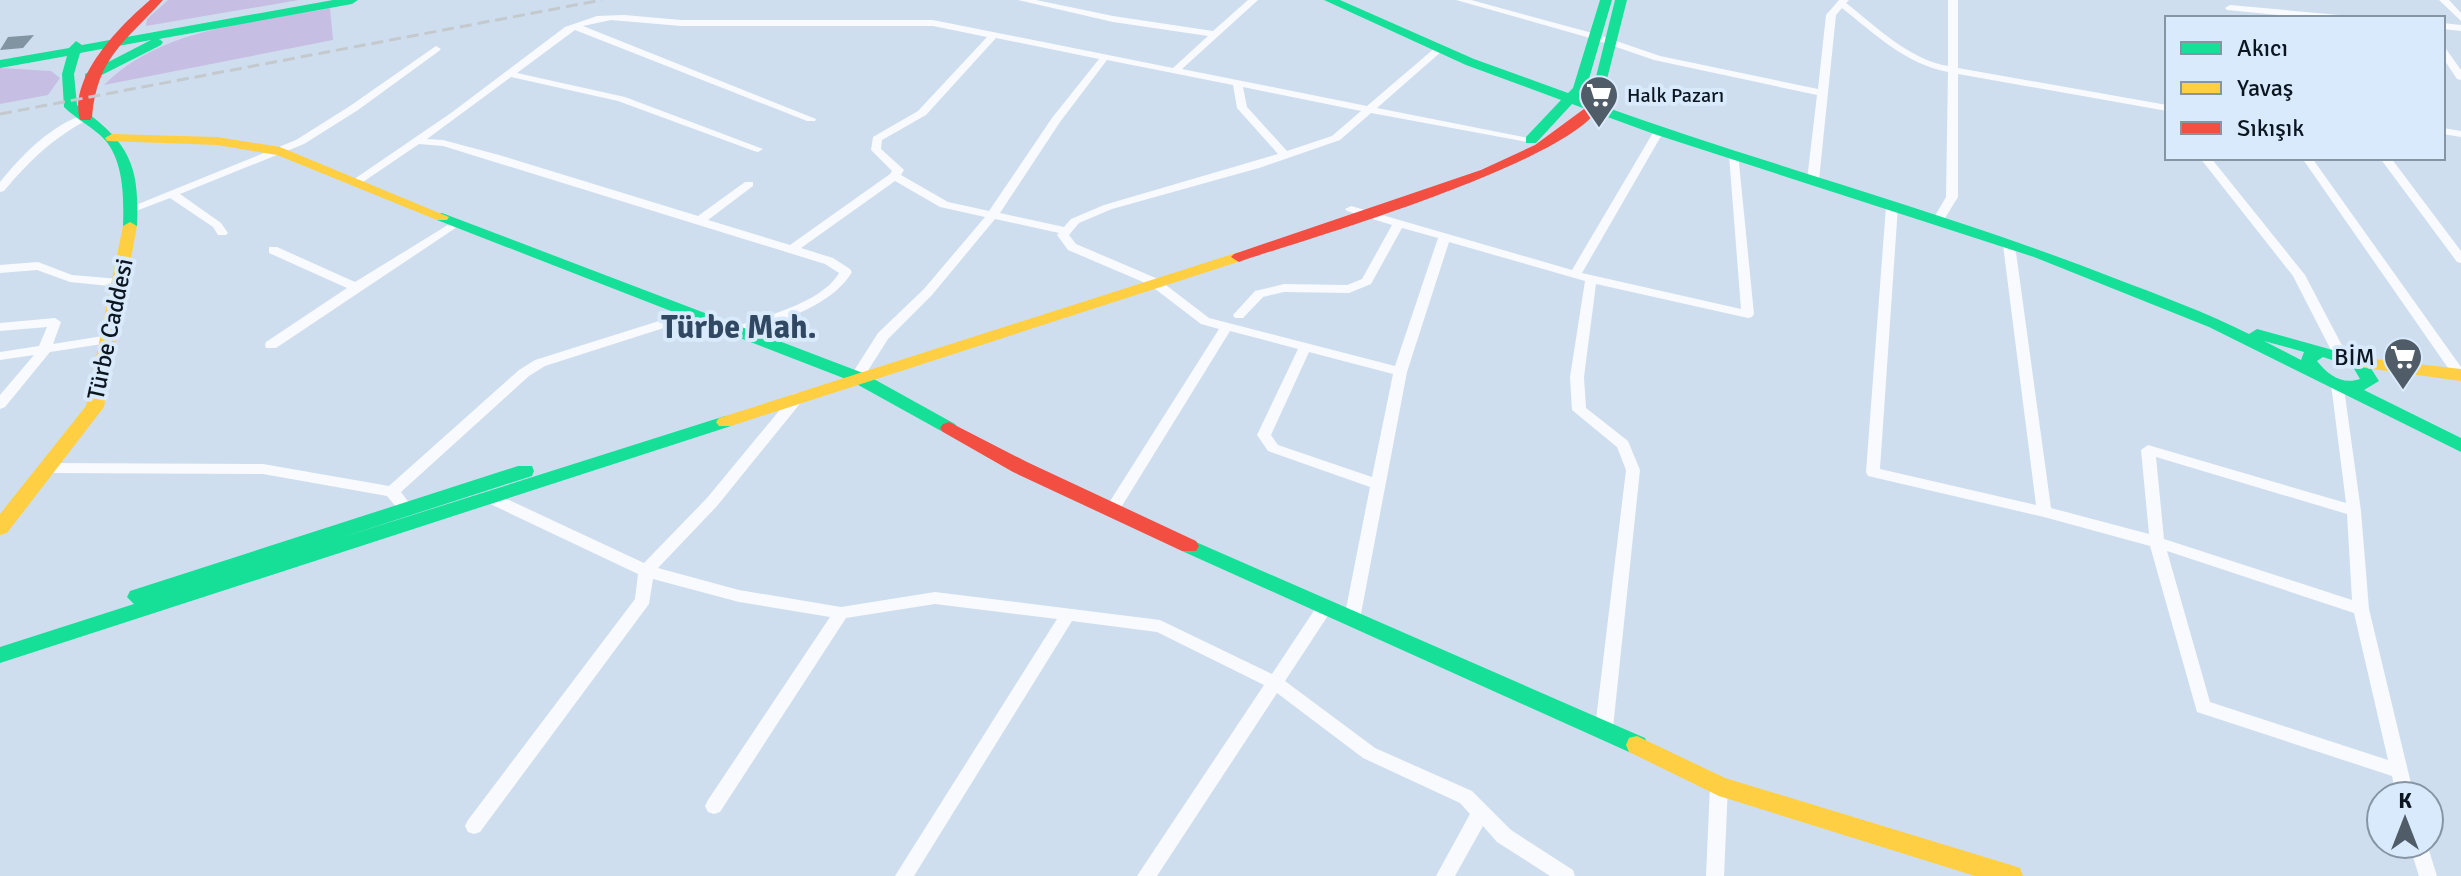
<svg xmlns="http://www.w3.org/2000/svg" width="2461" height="876" font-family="Signika,sans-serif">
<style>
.green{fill:#c7bfe3}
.building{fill:#8094a1}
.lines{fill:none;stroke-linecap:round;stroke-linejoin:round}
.street{fill:#f8fafd;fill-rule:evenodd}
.fast{fill:#16e098;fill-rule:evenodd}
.slow{fill:#ffcf43;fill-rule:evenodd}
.jam{fill:#f24e42;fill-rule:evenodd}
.rail{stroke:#c4c9cd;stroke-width:3;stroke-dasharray:12 6;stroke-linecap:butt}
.labels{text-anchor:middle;stroke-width:8;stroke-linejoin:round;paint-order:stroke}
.far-poi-label{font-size:20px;fill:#0c1620;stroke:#d8eafc;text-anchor:start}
.street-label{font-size:24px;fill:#0c1620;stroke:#d8eafc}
.poi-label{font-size:24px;fill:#0c1620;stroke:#d8eafc;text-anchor:end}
.district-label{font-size:32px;font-weight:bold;fill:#304861;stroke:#d8eafc}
</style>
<rect width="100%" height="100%" fill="#cedeef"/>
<!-- green -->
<path class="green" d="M168,0H299L146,26L147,19Z
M330,8L333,40L104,85C161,27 254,23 330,8Z
M0,68L51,71L60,78L48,95L0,104Z"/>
<!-- building -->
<path class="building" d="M34,35L23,48L0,50L8,37Z"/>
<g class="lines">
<!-- street -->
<path class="street" d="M1018,0H1036L1113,16L1213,31L1248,0H1258L1182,69L1367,106L1436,47H1442V51L1377,108L1529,138L1534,141L1533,143L1371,113L1340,140L1259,168L1112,209L1079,223L1069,235L1076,244L1158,279L1209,318L1395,366L1438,238L1402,228L1371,284L1349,293L1284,292L1263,297L1243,318H1235L1233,315L1255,291L1284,284L1347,285L1362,279L1392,225L1347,211L1345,209L1351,206L1572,270L1654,131L1659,128L1664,131L1582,273L1741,309L1729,155L1734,152L1738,153L1754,314L1752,317L1748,318L1596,284L1584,377L1586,408L1628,441L1640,470L1613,728L1610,733L1604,735L1598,733L1595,728L1626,470L1617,447L1572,410L1570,377L1585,281L1449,242L1407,372L1360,619L1358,623L1352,625L1346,623L1344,619L1370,487L1268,451L1257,435L1298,349L1230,331L1117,514H1107L1105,510L1107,506L1219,329L1201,324L1150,285L1068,250L1057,235L1059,233L995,219L932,295L888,339L862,380L857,381L850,377L878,333L924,289L985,217L940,207L895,181L801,248L833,258L850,269L852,272C832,307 773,324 736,335L730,331L731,328C763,317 822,303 839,273L825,264L443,146L419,144L360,184L356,185L350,182L451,113L565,27L597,16L624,15L681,20H933L1173,68L1208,36L1113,22ZM611,20L681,26H933L987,37L918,111L873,137L871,150L892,171L890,174L790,245L708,220L753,186V182H745L698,216L499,155L443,140L427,139L511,77L618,101L754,151L758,152L763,149L625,97L517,73L575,30L807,121H815L816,119L583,26ZM996,38L1099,59L1052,118L989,211L948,202L901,175L904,170L902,168L881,149L882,140L926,115ZM1107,60L1233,85L1237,108L1278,154L1104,205L1071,219L1064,227L1000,213L1060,122ZM1243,87L1361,111L1332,136L1287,151L1247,107ZM1309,352L1393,374L1372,477L1278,445L1271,435Z
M1456,0H1471L1596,34L1660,56L1818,89L1826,15L1839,0H1849L1846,3C1877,27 1908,59 1948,66V0H1958V68L2167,105V111L1958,74V197L1942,223L1938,224L1932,221L1946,197L1948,72C1905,64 1875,34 1842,8L1836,15L1819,180L1813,183L1807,180L1817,95L1654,60L1590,38Z
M2439,0H2449L2461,13V21Z
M2230,5L2339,15L2344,18H2309L2227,10L2225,8Z
M2443,23L2461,25V31L2443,29Z
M436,46L441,49L439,51L358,110L304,144L180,194L221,223L228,233L226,235H218L213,227L170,198L136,211H128L126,209L296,140L350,106Z
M2443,48L2446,49L2461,70V80L2457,79L2443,58Z
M85,114L89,115V119C54,137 29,161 4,191L0,192V182C23,154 50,126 85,114Z
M2443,128L2461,131V137L2443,134Z
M2200,158H2211L2305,275L2347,355L2345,358H2335L2293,276Z
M2302,158H2312L2461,367V379L2455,378Z
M2380,158H2391L2461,251V263L2457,262Z
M1892,203L1898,206L1880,469L2036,505L2003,245L2009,241L2015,245L2051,508L2149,534L2141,450L2148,445L2346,503L2331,384L2333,381H2343L2361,511L2369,609L2414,796H2396L2392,776L2197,712L2150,546L2044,517L1868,476L1866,472L1886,206ZM2156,457L2347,514L2352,600L2164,539ZM2167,551L2354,613L2388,760L2210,702Z
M456,220L462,223L460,225L276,348H266L265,345L266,342L347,288L269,253V247H277L355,282Z
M38,262L72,275L119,279L125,283L119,287L70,282L37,270L0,273V265Z
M694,310L698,311L700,314L698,317L545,366L529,376L401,492L413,508L411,512C400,515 394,504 387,496L263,474L48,473L41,468L48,463L263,464L389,486L519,370L535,360Z
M55,318L61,322L53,344L109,335L115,339L109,343L50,352L5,407L0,409V395L34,355L0,360V352L39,346L47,327L0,331V323Z
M798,393L803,394L805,397L803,400L717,506L658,568L739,590L841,607L935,592L1160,620L1272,674L1319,603L1325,601L1331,603L1333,607L1331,611L1285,681L1375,748L1472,791L1511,830L1573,870L1575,876H1550L1497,842L1483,826L1455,876H1436L1470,814L1460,803L1363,758L1277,693L1157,876H1137L1264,685L1157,632L1072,621L914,876H895L1057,619L935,604L846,618L720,812L714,814L708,812L705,806L708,800L830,617L739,602L653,579L649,604L480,832L474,834L468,832L465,826L468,820L635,599L638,574L484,501L482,497L484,493H494L644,563L707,498L793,394Z
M1719,778L1725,781L1728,786L1724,876H1706L1710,786L1713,781Z
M2409,844H2427L2437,876H2419Z"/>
<!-- fast -->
<path class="fast" d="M333,0H358L352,4L159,39L163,42L161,45L90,81L85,80V74L151,40L80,53L74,74L77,105C128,142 140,162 137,226L130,230L123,226C124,196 124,156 100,135C89,125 75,118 64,107L62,74L67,56L0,68V60L69,48L76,41L82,45Z
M1324,0H1340L1474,59L1568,93L1573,88L1600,0H1612L1586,89L1579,97L1590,101L1615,0H1627L1602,99L1594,103C1766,165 1943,211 2114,278C2159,295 2205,312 2249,334L2257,329L2365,359L2379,381L2364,390L2461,438V452L2209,327L2034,257L1654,134L1572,104L1536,143H1526V137L1561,100L1466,65ZM2264,341L2304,352L2301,360ZM2323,357L2353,367L2360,379C2342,385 2328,375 2317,361Z
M442,213L863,373L955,424L958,428L955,432H943L851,381L437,220V214Z
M725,416L731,418L734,422L731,426L0,663V647L134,604L127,597L130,591L518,466H532L534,471L532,476L340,538Z
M1189,539L1645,738L1648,745L1645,752L1637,754L1629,752L1182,551L1179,546L1182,541Z"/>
<!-- slow -->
<path class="slow" d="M112,134L217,137L280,147L449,217L447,220H437L277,155L217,145L107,141L105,138Z
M130,222L137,226L104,407L7,533L0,535V514L86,406L123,226Z
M1239,252L1247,257L1244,260L731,426H719L716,422L719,418Z
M2357,357L2461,369V381L2351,366L2349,362Z
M1637,736L1725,778L2011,865L2020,868L2023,876H1975L1719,796L1629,752L1626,745L1629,738Z"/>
<!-- jam -->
<path class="jam" d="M150,0H163C126,41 97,57 92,117L90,120H80C68,77 121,25 150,0Z
M1595,95L1602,99C1596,155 1302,241 1244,260L1239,262L1231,257L1234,254L1481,170L1535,145L1588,106V99Z
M949,422L1027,462L1196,541L1199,546L1196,551H1182L1013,472L943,432L940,428L943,424Z"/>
<!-- rail -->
<path class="rail" d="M0,114L602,0"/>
</g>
<!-- icons -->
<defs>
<symbol id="supermarket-pin" viewBox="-11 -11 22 30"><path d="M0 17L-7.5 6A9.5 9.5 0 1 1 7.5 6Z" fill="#505c68" stroke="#d8eafc"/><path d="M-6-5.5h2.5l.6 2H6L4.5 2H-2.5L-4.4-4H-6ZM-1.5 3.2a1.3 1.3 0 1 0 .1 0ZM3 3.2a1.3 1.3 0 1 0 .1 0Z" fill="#fff"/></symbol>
</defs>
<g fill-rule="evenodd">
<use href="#supermarket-pin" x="1577" y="73" width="44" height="60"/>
<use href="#supermarket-pin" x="2381" y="335" width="44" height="60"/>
</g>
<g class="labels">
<!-- far-poi labels -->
<g class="far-poi-label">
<text x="1627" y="102">Halk Pazarı</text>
</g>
<!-- street labels -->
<g class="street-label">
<text transform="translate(110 329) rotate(-78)" y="8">Türbe Caddesi</text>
</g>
<!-- poi labels -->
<g class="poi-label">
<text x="2375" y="365">BİM</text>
</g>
<!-- district labels -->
<g class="district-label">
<text x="739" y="338">Türbe Mah.</text>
</g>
</g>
<!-- legend -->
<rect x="2165" y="16" width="280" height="144" fill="#d8eafc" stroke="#8695a4" stroke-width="2"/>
<rect x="2181" y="42" width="40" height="12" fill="#16e098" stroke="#8695a4" stroke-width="2"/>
<text x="2237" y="56" font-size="24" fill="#0c1620">Akıcı</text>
<rect x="2181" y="82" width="40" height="12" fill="#ffcf43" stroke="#8695a4" stroke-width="2"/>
<text x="2237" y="96" font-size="24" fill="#0c1620">Yavaş</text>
<rect x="2181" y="122" width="40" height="12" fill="#f24e42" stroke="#8695a4" stroke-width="2"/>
<text x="2237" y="136" font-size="24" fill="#0c1620">Sıkışık</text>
<!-- north arrow -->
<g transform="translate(2405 820)"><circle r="38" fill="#d8eafc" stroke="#8695a4" stroke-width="2"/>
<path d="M0-6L14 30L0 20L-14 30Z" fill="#505c68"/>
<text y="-12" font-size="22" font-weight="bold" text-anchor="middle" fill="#0c1620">K</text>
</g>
</svg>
